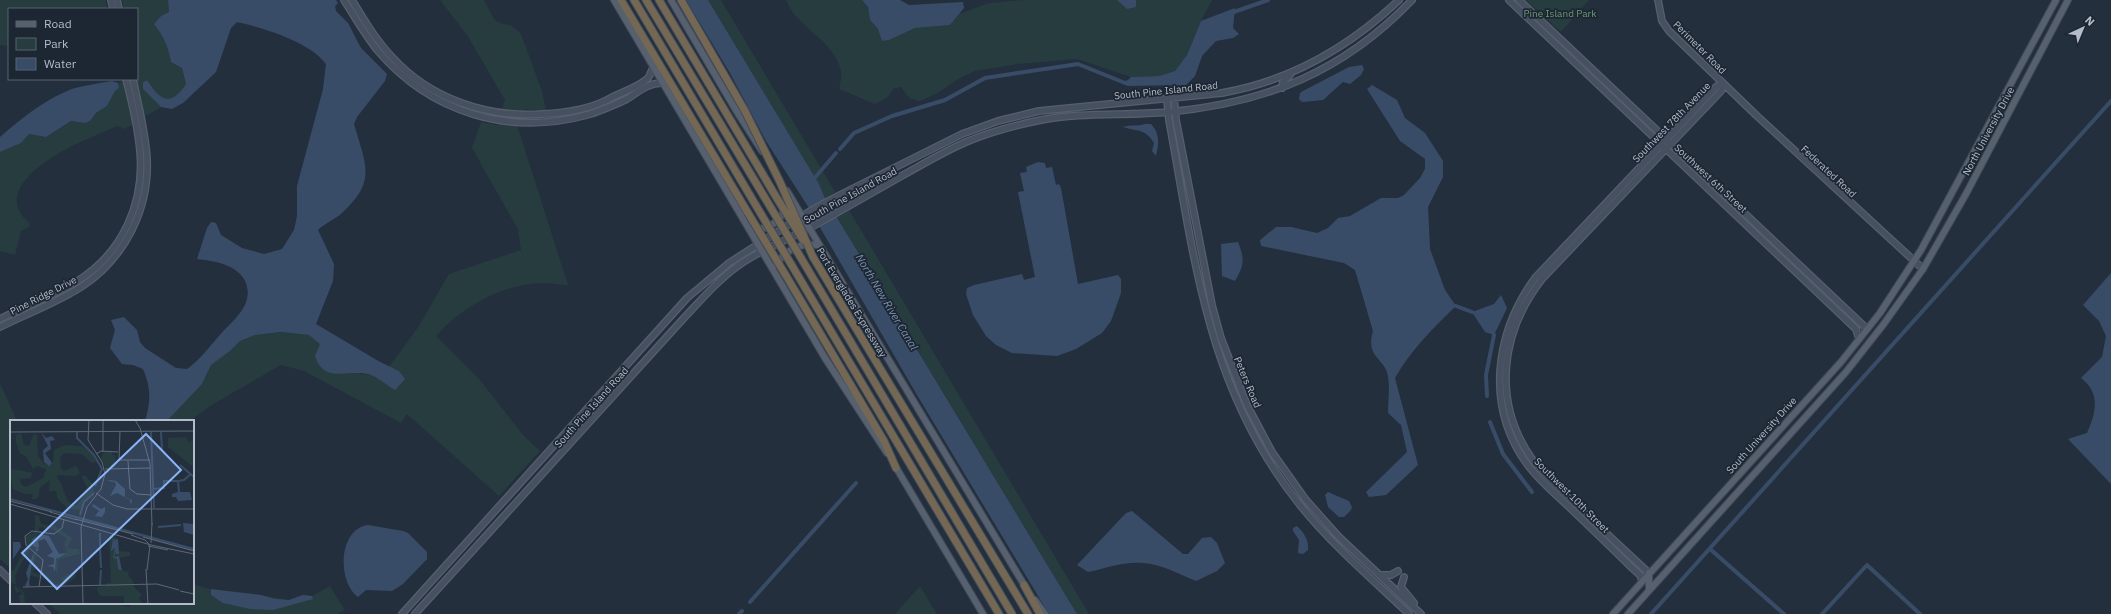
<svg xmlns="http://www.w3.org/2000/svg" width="2111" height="614" font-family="'IBM Plex Sans',sans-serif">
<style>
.green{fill:#263c3f}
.water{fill:#394c67}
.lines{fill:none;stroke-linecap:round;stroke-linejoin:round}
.canal{stroke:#394c67;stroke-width:4}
.secondary-casing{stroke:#565f6c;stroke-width:8}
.primary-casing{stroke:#414a57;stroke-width:8}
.highway-casing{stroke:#434c59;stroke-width:9}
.secondary{stroke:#465061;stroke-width:5.5}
.primary{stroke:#56606e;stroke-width:6}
.highway{stroke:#746855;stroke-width:7}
.highway-bridge-casing{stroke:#434c59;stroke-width:9;stroke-linecap:butt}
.highway-bridge{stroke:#746855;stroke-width:7}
.labels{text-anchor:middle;stroke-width:3.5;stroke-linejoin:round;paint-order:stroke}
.park-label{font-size:10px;fill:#6b9a76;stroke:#1d2633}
.street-label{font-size:10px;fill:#b4bcc9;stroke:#1d2633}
.water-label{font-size:11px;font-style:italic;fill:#7c92b1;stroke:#1d2633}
.inset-river{fill:none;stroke:#394c67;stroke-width:2}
.inset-road{fill:none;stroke:#5e6776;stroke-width:1}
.view{fill:#8ab4f8;fill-opacity:0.15;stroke:#8ab4f8;stroke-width:2}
.inset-edge{fill:none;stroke:#b4bcc9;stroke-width:2}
</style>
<rect width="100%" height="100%" fill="#242f3e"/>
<!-- green -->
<path class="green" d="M0,0H106L107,9H9V46L0,45Z
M122,0H168L169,12L161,16L155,24C164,36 168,47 171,62L182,68L186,84C170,108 160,100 147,80L143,82L144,89L161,107L125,129L118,126C91,137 13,167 17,204C18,212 24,218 30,224L29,227L21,231L15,255L0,251V152L21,143L28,134L46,137L71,121L85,123L90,121L96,113L107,106L115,91L119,88L118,83L129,79H137V9H124Z
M440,0H484L494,19L498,22L512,26L521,34L542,91L546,111L524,109L518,128L568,285C559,285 549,283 540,283C501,285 462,307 436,336L480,380L524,436L540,451L499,496L407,414L401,423L304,371L281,365L210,406L190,421H167L202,384L211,365L230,351L240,341L255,335L281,332L309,335L321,344L318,352L360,374L371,375L399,371L389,367L419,326L449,274L521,250L518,229L472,148L481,122L497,125L505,100L467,35Z
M708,0H721L835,192L825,198L819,184Z
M786,0H862L868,7L870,20L878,29L882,41L889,40L915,28L950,25L959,14L989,3L1023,0H1117L1136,7V0H1212L1201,21L1187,55L1175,71L1159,76L1131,77L1077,59L1018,64L975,71L958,79L938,93L920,101L909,98L901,87L894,88L888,97L875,104L839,89C840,84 842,76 841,71C833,38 797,29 786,0Z
M1526,0H1589L1561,32Z
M849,210L1089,614H1077L837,217Z
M0,383L17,421H11V569L0,559Z
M193,584L216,591L249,593L289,600L303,595L312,596L330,586L345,610L337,614H61L48,603H111L130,607L129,603H193Z
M920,586L937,614H895Z"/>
<!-- water -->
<path class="water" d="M168,0H336L338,3L335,6L336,11L348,23L361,48L387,74L385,81L357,117L354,124C366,166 377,181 341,214C334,220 325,223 318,230L334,264L333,281L316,324L380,362L399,371L405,379L395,390C388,386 379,378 371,375C350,368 324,385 315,356L320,344L309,335L281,332L255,335L240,341L230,351L211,365L202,384L167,421H145C151,401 151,388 143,369L133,365L122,364L110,348L115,330L111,320L124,317L137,330L140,342L145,348L176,368L187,369C200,360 209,347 219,336C228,325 244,313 247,299C253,269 220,261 197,259L207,228L211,222L216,223L221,235L242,248L264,254L282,249L294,230L297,216V186L323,89L326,64C312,43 262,27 237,22L231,28L216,72L183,103L172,109L161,107L143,89V82L147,80C160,100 170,108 186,84L182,68L171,62C168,47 164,36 154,24L161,16L169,12Z
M686,0H708L819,184L824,196L1077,614H1049L917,395L807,205L766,141L730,73Z
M862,0H900L909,5L963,2L964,8L950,25L915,28L889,40L882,41L878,29L870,20L868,7Z
M1117,0H1136V7L1127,9Z
M1235,8L1233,28L1239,34L1233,38L1216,41L1202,56L1195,76L1186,85L1127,86L1125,83L1131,77L1159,76L1175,71L1187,55L1201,21Z
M1362,65L1364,69L1361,75L1350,84L1343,82L1323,100L1302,102L1299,99L1300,93L1303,91L1349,67Z
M112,81L118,83L119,88L115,91L107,106L96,113L90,121L85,123L71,121L46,137L29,134L21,143L0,152V137C22,118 48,97 75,88C87,85 100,83 112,81Z
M1372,85L1397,100L1405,118L1425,133L1443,161V177L1428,207L1430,249L1445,290L1456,306C1433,328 1410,351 1395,378L1418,465L1386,495L1369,497L1366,492L1407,452L1401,425L1388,413C1388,401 1390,388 1388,376C1385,358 1365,358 1373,331L1355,270L1344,263L1261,246L1260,240L1276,227H1291L1317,233L1328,228L1338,218L1350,216L1381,198H1398L1404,195L1420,178L1425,169V159L1400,141L1367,89Z
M1145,124H1151C1160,134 1159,143 1156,156L1152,151L1154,143C1145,128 1138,132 1123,127C1131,124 1138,127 1145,124Z
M1038,162L1045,163L1046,168L1052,167L1056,185L1059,184L1061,188L1078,284L1118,275L1121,279V293L1111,321L1102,333L1076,349L1057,356L1012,353L996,345L986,336L973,315L966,294L967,288L974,285L1022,274L1024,280L1035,277L1018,192L1024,191L1020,173L1027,172L1026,167Z
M1238,242C1245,260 1244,265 1235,281L1222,276L1221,244Z
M2111,273V484L2068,439L2087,433C2096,413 2101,393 2081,378L2102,357L2106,336L2099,321L2083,305Z
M1501,295L1507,308L1494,335L1485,332L1472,312L1494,304Z
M1328,492L1349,501L1352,507L1351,510L1344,517H1339L1328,507L1325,495Z
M1132,511L1183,554H1188L1202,538L1211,537L1217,543L1225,563L1217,571L1196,581C1179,574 1161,564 1143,563C1125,561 1106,568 1088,572L1077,565L1126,513Z
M368,525L403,531L408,533L427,552V559L403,584L392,591L366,590L358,597C337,582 338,529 368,525Z
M1297,526C1304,533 1309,540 1308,550L1303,554L1298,553L1299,540L1293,531V528Z
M211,589L261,595L275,599L289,600L303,595L312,596L313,599L273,610L250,609L223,603L211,595Z"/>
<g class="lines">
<!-- canal -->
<path class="canal" d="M1231,13L1268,0
M840,149L854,133L892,116L945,100L985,78L1078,64L1125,83L1129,82
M812,181L836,153
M1456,306L1472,312
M1487,396L1486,375L1494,335
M1490,422L1503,454L1532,492
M1710,549L1784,614
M750,602L856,483
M739,614L742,611
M1651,614L2111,101
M1822,614L1867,565L1920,614"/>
<defs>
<path id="secondary" d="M111,0L113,9
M117,0L119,9
M344,0C355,17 365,35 378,51C431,113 509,136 587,115C601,111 614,105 627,99C638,92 648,83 662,83
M352,0C364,20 376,40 392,57C430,99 487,118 543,114C565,113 587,110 607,100C619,93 637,88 647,79C650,77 651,71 653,68
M1509,0L1856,329L1859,339
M1519,0L1867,329
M1658,0L1662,21L1669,31L1756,115L1923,269
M1282,88L1283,82L1290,75
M1174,98L1176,120L1212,305L1221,338L1247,405L1272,452L1306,500L1339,537L1421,614
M1167,99L1169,120C1195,261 1207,389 1300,505C1332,545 1372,579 1409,614
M0,319C26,306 55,296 79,280C123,252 145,202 140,151C138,127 132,102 126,79
M0,327C28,313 59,302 84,285C125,257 149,209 147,160C146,133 138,105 133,79
M0,570L11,581
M1649,573C1625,551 1602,529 1578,507C1562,492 1544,477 1532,459C1492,402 1500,333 1542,279L1721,91L1724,84
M1380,575H1391L1398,571
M1404,577L1401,587L1414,603
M1642,581L1640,575L1630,566C1609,545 1588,525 1567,505C1553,492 1538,479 1527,464C1485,406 1495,333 1535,278L1717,86L1724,84
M35,603L47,614
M402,614L687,298L729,263L807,213L832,199L962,134L998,121L1039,111L1222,93C1290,81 1349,47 1399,0
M415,614L683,319C701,300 718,280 739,265C763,248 790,239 815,225C845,208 875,191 905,174C925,163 945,151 966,142C990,132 1016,125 1041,120C1082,112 1126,116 1168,112C1266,103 1343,72 1412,0"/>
<path id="primary" d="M614,0L825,358L887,453
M671,0L737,112L762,151
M787,191L1026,588
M755,228C768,231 782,220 785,207
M776,265C786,249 803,241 820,246
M894,464L983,614
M1649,590V573
M1035,600L1045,614
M1613,614L1841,362L1880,313L1921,250L2056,0
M1628,614L1846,372L1883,325L1923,269L1966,194L2068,0"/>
<path id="highway" d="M621,0L748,213
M634,0L761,214
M646,0L771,208
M659,0L778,200
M681,0L745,111
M813,257L1028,614
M801,258L1012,614
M791,264L999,614
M785,274L884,441L896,468
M1024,585L1040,614"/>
</defs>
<!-- secondary casing -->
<use href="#secondary" class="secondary-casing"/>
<!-- primary casing -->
<use href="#primary" class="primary-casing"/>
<!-- highway casing -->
<use href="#highway" class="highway-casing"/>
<!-- secondary -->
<use href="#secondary" class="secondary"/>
<!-- primary -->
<use href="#primary" class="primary"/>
<!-- highway -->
<use href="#highway" class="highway"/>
<defs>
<path id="highway-bridge" d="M745,111L780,182L813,257
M778,200L803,240
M771,208L801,258
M748,213L785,274
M761,214L791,264"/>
</defs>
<!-- highway-bridge casing -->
<use href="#highway-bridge" class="highway-bridge-casing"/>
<!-- highway-bridge -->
<use href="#highway-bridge" class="highway-bridge"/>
</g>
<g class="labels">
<!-- park labels -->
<g class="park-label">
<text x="1560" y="17">Pine Island Park</text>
</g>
<!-- street labels -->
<g class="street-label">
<text transform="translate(1700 47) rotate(45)" y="4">Perimeter Road</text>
<text transform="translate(1166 90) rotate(-6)" y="4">South Pine Island Road</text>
<text transform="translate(1671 122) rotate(-46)" y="4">Southwest 78th Avenue</text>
<text transform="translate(1988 131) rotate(-62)" y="4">North University Drive</text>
<text transform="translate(1829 171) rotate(43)" y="4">Federated Road</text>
<text transform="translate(1711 178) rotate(43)" y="4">Southwest 6th Street</text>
<text transform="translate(850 195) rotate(-29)" y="4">South Pine Island Road</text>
<text transform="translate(43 295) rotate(-27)" y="4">Pine Ridge Drive</text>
<text transform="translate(852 302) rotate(59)" y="4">Port Everglades Expressway</text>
<text transform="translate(1248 382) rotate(67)" y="4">Peters Road</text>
<text transform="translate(591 407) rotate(-48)" y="4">South Pine Island Road</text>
<text transform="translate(1761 435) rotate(-48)" y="4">South University Drive</text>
<text transform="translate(1572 495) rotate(45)" y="4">Southwest 10th Street</text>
</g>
<!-- water labels -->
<g class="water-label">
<text transform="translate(887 302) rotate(59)" y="4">North New River Canal</text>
</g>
</g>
<!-- overview -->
<g transform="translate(10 420)">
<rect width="184" height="184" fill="#242f3e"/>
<path d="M11,13L14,25L19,26L23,15H27L28,36L34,44L39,45L43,42L44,30L55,25L72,26L83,34L86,42L82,43L72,34L54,33L50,38L51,49L54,51L66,46L70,53L65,56L48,55L47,58L51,63L57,80L63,85L66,86L79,70L71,56H76L83,65L84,72L79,76L69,90L57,88L47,78L46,71H39L40,60L30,68L28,78L25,79H22L23,74H14L3,69L0,51L3,49L23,53L20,58L10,59L11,64L16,67L33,58L36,49L27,46L23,49L16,36L10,33L6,22V15ZM176,17L179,23L184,17V44L182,46L158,27V18ZM94,32H102V35H105L106,47L95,48L91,38ZM25,95L29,96L31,104L45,106L62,118L57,128L69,129L70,134L49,139L47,153L51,158L67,150L65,158L55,165L42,166L37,160L20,155L19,151L25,130L17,125L16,116L24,112L31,114L22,119L23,126L28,129L26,130L28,131L24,143L28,147L22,152L39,157L45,164L54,162L46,153L45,143L48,137L57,133L54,124L57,119L42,109L29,107L28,112L25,111ZM99,116L107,118L109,131L120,132V136L108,138L109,150L119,152L118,155L123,161L124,167L132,175L129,178L132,184H114V176H91L87,171V167L97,166V163H101ZM16,126L20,129L11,144L5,156L6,164H4L0,162V151L4,150ZM4,165L14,173L15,184H10L9,175H12L11,171L6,173Z" fill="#263c3f"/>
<path d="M31,12L36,18L42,16L45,20L40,21L41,29L35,33L42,43L39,46L34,42L33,30L38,26ZM100,60L106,61L115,69V77L122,80L121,85L120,80L107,73L100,76L106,65L105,62L97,61ZM168,72H180L182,80L168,81L166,77H162V74ZM0,78L184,128V131L0,80ZM83,84L91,89L95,87V92L92,97L85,96L89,91L82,86ZM173,103L184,104V115L174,112ZM31,114L39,116L49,134L57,133L46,139L45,152L43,147L37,146L44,144V138L37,136L43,132L35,119L28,121L29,125L28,131L25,130L28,128L23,126L22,119ZM103,117L104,120L108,119L109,134H106V130L104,137L109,136L112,151L108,149L107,139L103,138L105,128L101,131ZM10,122L11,127L3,139V122ZM24,132L19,162L20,166H28H15L18,159L16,153Z" fill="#394c67"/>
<path class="inset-river" d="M67,12V18L84,35L92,49L85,66M141,12L144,88M151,12L152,30M170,45L184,57M143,69L154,68V61H168M169,72L168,61L174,60L181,54M70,95L74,82L84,73M148,107L171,105M90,113V126M90,127L91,148M90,165L91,150"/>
<path class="inset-road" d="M125,0L130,8L140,44L142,105M110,11L109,40H140M0,12L184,11M93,32V0M86,34L91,31L108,32M118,41L120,69L127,74L141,75M95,49L140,48M86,73L103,85L117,89H184M0,81L42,92M0,84L141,125L184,134M40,92L67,100M65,99L123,114M121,115L135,120L140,125L137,150M133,117L184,131M141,123L142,103M138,126L158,130M136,149L138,184M13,167L147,164L169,170M29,167L33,140L16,125L15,116L22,111L44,114L52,108L54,100M170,171L184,174M73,184L71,107L77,87L91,69L95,54L92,42L78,20L79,0"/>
<path class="view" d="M136,14L171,50L47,169L12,133Z"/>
<rect width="184" height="184" class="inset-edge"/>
</g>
<!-- legend -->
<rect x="8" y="8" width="130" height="72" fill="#1d2633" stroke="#59626f"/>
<rect x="16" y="21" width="20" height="6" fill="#56606e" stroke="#59626f"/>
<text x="44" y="28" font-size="12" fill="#b4bcc9">Road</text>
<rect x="16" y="38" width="20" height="12" fill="#263c3f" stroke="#59626f"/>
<text x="44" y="48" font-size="12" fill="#b4bcc9">Park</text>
<rect x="16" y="58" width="20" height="12" fill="#394c67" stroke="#59626f"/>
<text x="44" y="68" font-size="12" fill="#b4bcc9">Water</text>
<!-- north arrow -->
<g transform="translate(2083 28) rotate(44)" stroke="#1d2633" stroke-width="3" paint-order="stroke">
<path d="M0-3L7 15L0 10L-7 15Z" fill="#b4bcc9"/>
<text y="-6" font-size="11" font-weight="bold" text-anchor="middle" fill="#b4bcc9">N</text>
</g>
</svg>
